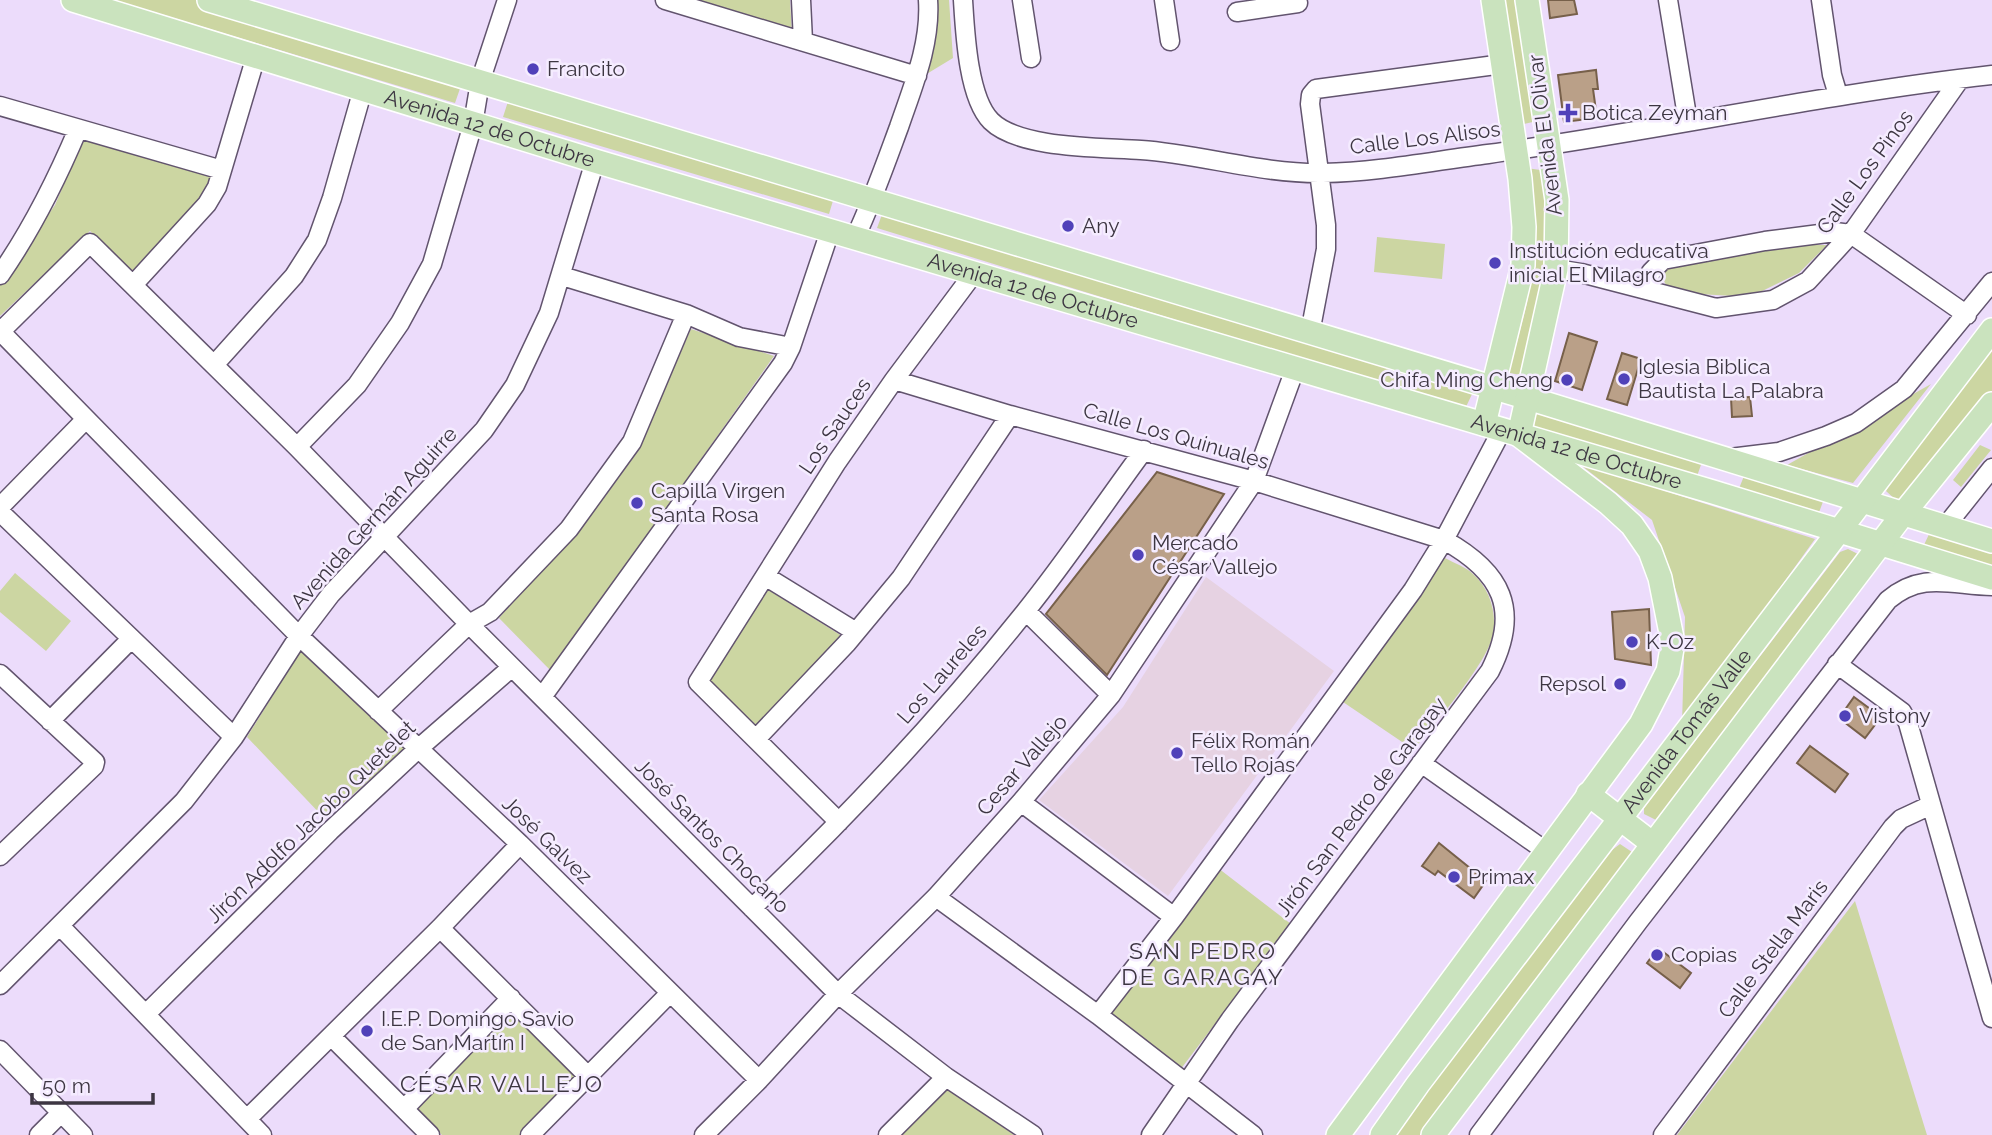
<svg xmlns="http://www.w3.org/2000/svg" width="1992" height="1135" font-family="Raleway,sans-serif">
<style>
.education{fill:#e6d2e2}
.green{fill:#ccd6a2}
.building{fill:#baa088;stroke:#77604a;stroke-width:2}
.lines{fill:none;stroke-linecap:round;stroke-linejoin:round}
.minor-casing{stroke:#62546e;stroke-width:21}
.major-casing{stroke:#fff;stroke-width:26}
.minor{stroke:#fff;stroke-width:18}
.major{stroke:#cae3be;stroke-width:23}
.poi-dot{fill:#5041b9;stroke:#f5ecff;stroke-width:2.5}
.labels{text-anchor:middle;stroke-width:5;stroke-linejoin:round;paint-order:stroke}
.poi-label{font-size:21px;fill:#3d3642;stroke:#f5ecff;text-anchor:start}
.street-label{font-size:21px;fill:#3d3642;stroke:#f5ecff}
.neighbourhood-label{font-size:23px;letter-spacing:2px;fill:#3d3642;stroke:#f5ecff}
</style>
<rect width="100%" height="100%" fill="#ecdcfb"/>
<!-- education -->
<path class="education" d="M1206,577L1334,671L1168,896L1039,800L1123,707Z"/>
<!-- green -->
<path class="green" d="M114,0H205L464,77L455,103Z
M694,0H790L792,33Z
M932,0H949L953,58L925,75Z
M1501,0H1519L1537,121L1520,125Z
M511,92L835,194L829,214L503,117Z
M83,139L214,178L187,216L132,273L90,231L0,316V283L55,205Z
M1526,168L1548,171L1549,278L1528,376L1509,373L1527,303L1534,251Z
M884,209L1473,392L1465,409L877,228Z
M1377,237L1445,244L1442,279L1374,272Z
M1781,245H1827L1799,273L1750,297L1699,294L1667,287L1660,273L1674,264Z
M691,329L774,356L551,671L499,618L601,502L635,455Z
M1992,346V392L1906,501L1898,502L1886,491L1890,483Z
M1931,384L1853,483L1787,465Z
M1537,411L1702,462L1696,479L1533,430Z
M1980,445L1991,450L1961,487L1953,480Z
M1578,463L1815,539L1682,724L1685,617L1652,520Z
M1744,476L1824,499L1818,515L1738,491Z
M1931,530L1992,549V568L1923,547Z
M1848,549L1860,555L1666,816L1656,820L1644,814V808L1840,552Z
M1445,558C1454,563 1466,567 1473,574C1490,589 1497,613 1493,634C1488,663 1434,724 1414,750L1343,702Z
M15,573L71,621L46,651L0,612V591Z
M767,589L842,636L757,726L709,681Z
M301,650L406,748L325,819L247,737Z
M1620,844L1632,852L1633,858L1427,1135H1392L1612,850Z
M1218,868L1291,924L1180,1070L1107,1015Z
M1855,901L1927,1135H1677Z
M506,1012L514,1014L573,1072L576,1084L524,1135H442L415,1109Z
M948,1088L1014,1135H902Z"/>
<!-- building -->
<path class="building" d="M1548,0H1574L1577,14L1550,18Z
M1596,70L1598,89H1593L1597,118L1564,122L1558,75Z
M1569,333L1597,342L1582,390L1555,381Z
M1622,353L1641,359L1627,405L1607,399Z
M1750,397L1752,416L1732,417L1731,398Z
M1157,472L1224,494L1107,675L1046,614Z
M1649,609L1651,665L1615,659L1612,612Z
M1854,697L1881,717L1865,738L1839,718Z
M1810,746L1848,774L1835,792L1797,763Z
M1439,843L1486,881L1474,898L1438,871L1435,875L1422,866Z
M1658,948L1691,973L1680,988L1647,963Z"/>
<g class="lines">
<defs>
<path id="minor" d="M665,0L917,76
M801,0L803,41
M963,0C965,32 968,98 991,121C1019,149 1102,147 1141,150C1201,154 1261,174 1323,173C1378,172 1433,161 1488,154C1656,131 1823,94 1992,75
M1022,0L1031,58
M1164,0L1170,41
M1668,0L1688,122
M1821,0L1832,75L1838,95
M1237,12L1298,3L1297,0
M0,106L222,170
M855,238C872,202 885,165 899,127C913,86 931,44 928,0
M1556,269L1581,273L1716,308L1773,300L1808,281L1851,234L1960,79
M0,275C32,229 56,181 78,129
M562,276L686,314L739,337L791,347
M133,285L207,204L217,187L256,56
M1646,289L1651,272L1663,260L1765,241L1835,232L1851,234L1967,315
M0,331L299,636L520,844L759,1080
M0,332L90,243L297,447L469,624L838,994L946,1077L1033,1135
M1310,333L1326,249V225L1310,104L1311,95L1316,89L1503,64
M214,365L294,276L317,240L332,198L363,89
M894,380L1010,415L1254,481L1444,540C1502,572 1521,610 1490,671L1230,1020L1151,1135
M297,447L357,385L400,323L432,264L473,124L480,82L507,0
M1730,458L1779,452L1826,436L1856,423L1904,389L1992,282
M0,507L86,419
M0,512L234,737
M1945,527L1992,468
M765,576L856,632
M1026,611L1111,695
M1837,664L1902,712L1908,723L1992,1018
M0,674L95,762L94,766L0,856
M542,697L783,363L791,347L830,231
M378,711L469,624L490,612L569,529L632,442L686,314
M50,721L131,639
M756,739L847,643L901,578L1010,415
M1421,763L1547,852
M1021,802L1174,917
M839,822L698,682L837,462L894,380L974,273
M936,897L1098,1015L1253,1135
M752,908C849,815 941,717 1025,612C1067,560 1104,504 1144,450
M61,927L262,1135
M440,928L588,1076
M0,985L184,801L234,737L299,636L331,594L484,430L515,385L549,313L595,161
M146,1014L330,831L419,748L512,667
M1098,1015L1174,917L1413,590L1444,540L1502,430
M331,1036L430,1135
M0,1050L83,1135
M404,1109L511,998
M247,1119L440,928L520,844
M39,1135L61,1113
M530,1135L670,993
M704,1135L759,1080L838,994L936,897L1021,802L1111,695L1254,481L1295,369
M888,1135L946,1077
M1479,1135L1638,922L1888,600C1922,571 1951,585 1992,586
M1663,1135L1893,827L1901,819L1931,805"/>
<g id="major">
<path id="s1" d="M73,0L595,161L1713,492L1992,578"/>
<path d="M209,0L1528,398L1992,541"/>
<path d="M1484,424L1523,265L1524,227L1520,179L1493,0"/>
<path d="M1588,794L1653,844"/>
<path d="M1338,1135L1641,724L1668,671L1673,643L1660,578L1650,551L1632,525L1608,503L1519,435L1556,269L1557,200L1527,0"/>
<path id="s2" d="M1382,1135L1418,1084L1992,330"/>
<path d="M1433,1135L1903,514L1992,404"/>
</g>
</defs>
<!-- minor casing -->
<use href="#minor" class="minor-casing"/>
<!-- major casing -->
<use href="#major" class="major-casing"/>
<!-- minor -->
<use href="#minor" class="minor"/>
<!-- major -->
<use href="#major" class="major"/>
</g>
<!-- markers -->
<g class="poi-dot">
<circle cx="533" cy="69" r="7"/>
<path d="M1564.5 102.5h7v7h7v7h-7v7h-7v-7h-7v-7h7z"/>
<circle cx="1068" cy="226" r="7"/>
<circle cx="1495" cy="263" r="7"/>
<circle cx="1624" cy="379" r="7"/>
<circle cx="1567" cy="380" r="7"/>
<circle cx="637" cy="503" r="7"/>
<circle cx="1138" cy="555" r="7"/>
<circle cx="1632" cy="642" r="7"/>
<circle cx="1620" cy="684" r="7"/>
<circle cx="1845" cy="716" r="7"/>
<circle cx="1177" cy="753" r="7"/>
<circle cx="1454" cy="877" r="7"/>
<circle cx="1657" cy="955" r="7"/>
<circle cx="367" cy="1031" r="7"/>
</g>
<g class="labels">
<!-- poi labels -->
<g class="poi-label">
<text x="547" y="76">Francito</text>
<text x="1582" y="120">Botica Zeyman</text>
<text x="1082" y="233">Any</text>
<text x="1509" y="258">Institución educativa<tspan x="1509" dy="24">inicial El Milagro</tspan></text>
<text x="1638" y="374">Iglesia Biblica<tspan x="1638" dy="24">Bautista La Palabra</tspan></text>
<text x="1553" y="387" text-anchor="end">Chifa Ming Cheng</text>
<text x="651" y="498">Capilla Virgen<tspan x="651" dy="24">Santa Rosa</tspan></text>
<text x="1152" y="550">Mercado<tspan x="1152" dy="24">César Vallejo</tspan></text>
<text x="1646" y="649">K-Oz</text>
<text x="1606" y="691" text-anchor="end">Repsol</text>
<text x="1859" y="723">Vistony</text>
<text x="1191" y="748">Félix Román<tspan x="1191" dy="24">Tello Rojas</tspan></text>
<text x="1468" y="884">Primax</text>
<text x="1671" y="962">Copias</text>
<text x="381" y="1026">I.E.P. Domingo Savio<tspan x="381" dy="24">de San Martín I</tspan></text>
</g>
<!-- street labels -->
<g class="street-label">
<text dy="7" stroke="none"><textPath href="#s1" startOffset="436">Avenida 12 de Octubre</textPath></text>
<text transform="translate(1545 135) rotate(-97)" y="7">Avenida El Olivar</text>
<text transform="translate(1425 138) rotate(-7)" y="7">Calle Los Alisos</text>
<text transform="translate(1865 172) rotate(-54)" y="7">Calle Los Pinos</text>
<text dy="7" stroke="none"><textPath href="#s1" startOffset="1003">Avenida 12 de Octubre</textPath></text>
<text transform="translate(835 426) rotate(-56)" y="7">Los Sauces</text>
<text transform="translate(1176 436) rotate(16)" y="7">Calle Los Quinuales</text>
<text dy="7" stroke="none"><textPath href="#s1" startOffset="1570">Avenida 12 de Octubre</textPath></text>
<text transform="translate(374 518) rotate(-48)" y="7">Avenida Germán Aguirre</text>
<text transform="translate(942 674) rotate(-49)" y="7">Los Laureles</text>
<text dy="7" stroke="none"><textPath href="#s2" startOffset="506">Avenida Tomás Valle</textPath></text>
<text transform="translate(1022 765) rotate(-49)" y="7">Cesar Vallejo</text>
<text transform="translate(1361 807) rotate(-53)" y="7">Jirón San Pedro de Garagay</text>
<text transform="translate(311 822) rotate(-44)" y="7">Jirón Adolfo Jacobo Quetelet</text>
<text transform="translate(712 836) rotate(45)" y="7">José Santos Chocano</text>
<text transform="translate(547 840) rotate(44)" y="7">José Galvez</text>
<text transform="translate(1773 949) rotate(-53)" y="7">Calle Stella Maris</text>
</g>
<!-- neighbourhood labels -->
<g class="neighbourhood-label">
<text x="1203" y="959">SAN PEDRO<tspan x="1203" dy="26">DE GARAGAY</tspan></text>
<text x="502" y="1092">CÉSAR VALLEJO</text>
</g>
</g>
<!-- scale -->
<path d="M32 1093v10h121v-10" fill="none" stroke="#3d3642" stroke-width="3.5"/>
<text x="42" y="1093" font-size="21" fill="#3d3642" stroke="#f5ecff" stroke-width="5" paint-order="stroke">50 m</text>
</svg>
